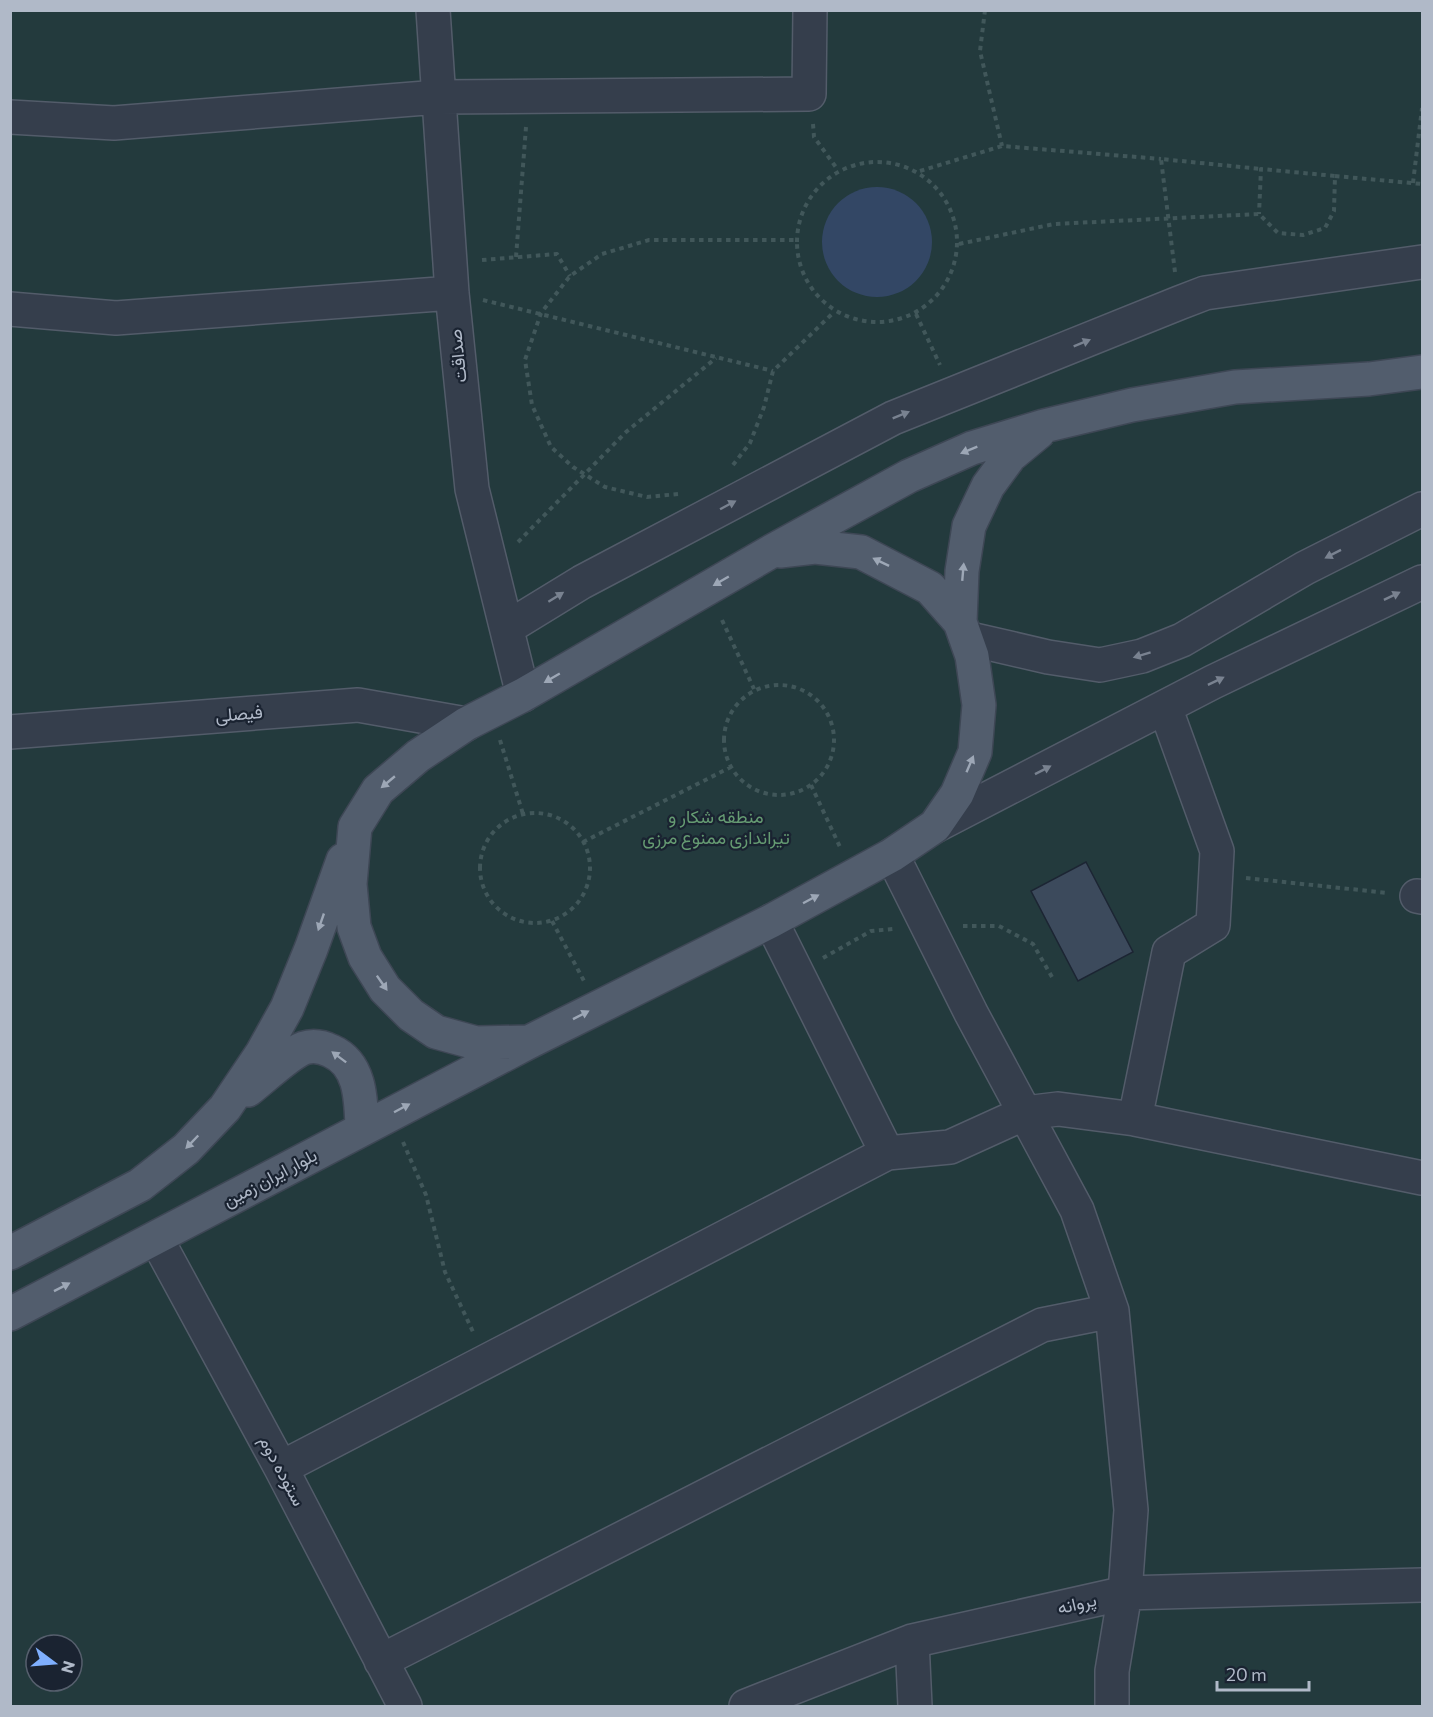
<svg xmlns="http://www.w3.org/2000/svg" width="1433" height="1717" font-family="Commissioner,Vazirmatn,sans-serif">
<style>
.green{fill:#233a3d;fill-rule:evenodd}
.water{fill:#334765}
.building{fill:#3c4a5c;stroke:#1c2533;stroke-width:1.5}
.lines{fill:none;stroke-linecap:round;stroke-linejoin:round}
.minor-casing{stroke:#535c6a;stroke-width:36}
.major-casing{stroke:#3e4755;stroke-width:36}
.path{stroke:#41575a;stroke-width:4;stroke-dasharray:4.5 4.5;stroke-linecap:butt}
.minor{stroke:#353e4c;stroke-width:33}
.major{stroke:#525d6d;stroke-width:33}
.oneway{fill:#798290}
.oneway2{fill:#9da7b6}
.labels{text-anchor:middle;stroke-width:4.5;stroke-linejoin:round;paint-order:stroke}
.street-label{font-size:18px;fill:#b0b9c8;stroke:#1a2331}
.park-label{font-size:18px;fill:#659b72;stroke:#1a2331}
</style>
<rect width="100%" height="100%" fill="#212c3c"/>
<!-- green -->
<path class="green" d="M11,11H1422V1706H11ZM36,1645H72V1681H36Z"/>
<!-- water -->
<path class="water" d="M822 242a55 55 0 1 1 110 0a55 55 0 1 1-110 0Z"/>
<!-- building -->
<path class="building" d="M1086,862L1133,952L1078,981L1031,891Z"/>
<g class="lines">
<defs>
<path id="minor" d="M433,10L452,293L472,489L523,695
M10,117L114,123L438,97L809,94L810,10
M10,309L116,318L452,293
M507,628L582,582L893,418L1179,303L1205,293L1422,262
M966,638L1048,657L1100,665L1142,656L1182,640L1305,568L1422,509
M10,732L358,705L466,724
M935,826L1213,682L1422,582
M892,855L971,1013L1077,1210L1112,1311L1131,1510L1125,1593L1112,1671V1706
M1417,896L1422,897
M1135,1119L1169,952L1213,925L1217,851L1165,707
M887,1153L950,1147L1025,1113L1058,1109L1135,1119L1422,1178
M156,1238L281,1468L405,1706
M281,1468L887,1153L771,921
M912,1641L915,1706
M381,1661L1042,1325L1112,1311
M746,1706L912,1641L1125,1593L1422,1585"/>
<path id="major" d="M780,551L815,547L861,552L930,588L960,622
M529,1042L476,1043L436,1032L411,1015L385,989L365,957L354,927L350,884L355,827L378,790L418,756L466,724L523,695L772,551L909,476L972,448L1044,426L1132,405L1235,387L1369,379L1422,372
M248,1090C261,1080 290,1053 304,1048C313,1045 323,1047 331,1051C361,1064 361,1100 362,1128
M10,1253L140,1185L186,1149L225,1108L262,1053L287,1008L311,949L343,860
M10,1314L529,1042L771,921L892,855L935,826L957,794L975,752L979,705L972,656L960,622L962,571L969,526L988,486L1010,456L1039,432"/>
</defs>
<!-- minor casing -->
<use href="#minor" class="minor-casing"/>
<!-- major casing -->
<use href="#major" class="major-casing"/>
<!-- path -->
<path class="path" d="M985,10L980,51L1002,146
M813,124L814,137L838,170
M797 242a80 80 0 1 1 160 0a80 80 0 1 1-160 0Z
M920,171L1002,146L1161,159
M1335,176L1422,184
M1413,183L1422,108
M959,244L1054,224L1259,214L1278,233L1303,235L1325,228L1334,211L1335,176L1261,169L1259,214
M516,257L526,127
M482,260L557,254L570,276
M1175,272L1161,159L1261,169
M483,300L773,371
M916,314L940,365
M733,465L750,443L764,407L773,371L834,312
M678,494L647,497L605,487L573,467L551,447L532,405L525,360L541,313L570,276L602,254L649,240H795
M518,542L626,432L716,358
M722,620L754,689
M724 740a55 55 0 1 1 110 0a55 55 0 1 1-110 0Z
M500,740L523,814
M811,785L840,847
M480 868a55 55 0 1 1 110 0a55 55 0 1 1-110 0Z
M583,842L731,767
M1246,878L1388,893
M552,921L584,981
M963,926H999L1033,944L1052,977
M823,958L871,931L893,929
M403,1142L426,1195L445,1272L474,1334"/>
<!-- minor -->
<use href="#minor" class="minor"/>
<!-- major -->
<use href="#major" class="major"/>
</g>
<!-- one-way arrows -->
<defs><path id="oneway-solid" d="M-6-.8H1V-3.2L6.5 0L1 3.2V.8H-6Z" transform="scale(1.5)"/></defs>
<g class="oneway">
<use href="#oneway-solid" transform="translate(1082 343) rotate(-22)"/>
<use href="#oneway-solid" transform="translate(901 415) rotate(-22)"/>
<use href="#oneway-solid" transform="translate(728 505) rotate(-28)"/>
<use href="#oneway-solid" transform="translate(1333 554) rotate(153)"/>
<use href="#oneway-solid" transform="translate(1392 596) rotate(-26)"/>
<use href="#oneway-solid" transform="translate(556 597) rotate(-32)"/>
<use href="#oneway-solid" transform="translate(1142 655) rotate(163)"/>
<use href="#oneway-solid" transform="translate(1216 681) rotate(-26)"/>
<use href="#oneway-solid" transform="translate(1043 770) rotate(-27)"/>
</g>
<g class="oneway2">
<use href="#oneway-solid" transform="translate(969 450) rotate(158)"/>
<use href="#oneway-solid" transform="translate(881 562) rotate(-154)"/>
<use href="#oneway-solid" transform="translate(963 572) rotate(-85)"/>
<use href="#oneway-solid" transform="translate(721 581) rotate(150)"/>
<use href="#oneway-solid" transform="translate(552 678) rotate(150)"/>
<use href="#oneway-solid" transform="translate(970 764) rotate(-67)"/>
<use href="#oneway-solid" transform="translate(388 782) rotate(140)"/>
<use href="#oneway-solid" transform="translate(811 899) rotate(-28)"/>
<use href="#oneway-solid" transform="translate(321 922) rotate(109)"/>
<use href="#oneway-solid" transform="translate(382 983) rotate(55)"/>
<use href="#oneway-solid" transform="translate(581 1015) rotate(-27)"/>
<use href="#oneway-solid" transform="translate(339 1057) rotate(-143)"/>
<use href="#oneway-solid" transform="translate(402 1108) rotate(-28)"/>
<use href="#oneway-solid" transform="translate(192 1142) rotate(134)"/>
<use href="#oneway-solid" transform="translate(62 1287) rotate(-27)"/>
</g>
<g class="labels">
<!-- street labels -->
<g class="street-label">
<text transform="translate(458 356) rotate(-96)" y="6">صداقت</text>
<text transform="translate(239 714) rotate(-5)" y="6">فیصلی</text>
<text transform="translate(270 1178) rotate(-28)" y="6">بلوار ایران زمین</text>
<text transform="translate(282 1471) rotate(62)" y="6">ستوده دوم</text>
<text transform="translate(1077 1604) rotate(-13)" y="6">پروانه</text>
</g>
<!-- park labels -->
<g class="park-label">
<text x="716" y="823">منطقه شکار و<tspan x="716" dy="21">تیراندازی ممنوع مرزی</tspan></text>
</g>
</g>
<!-- border -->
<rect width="1433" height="1717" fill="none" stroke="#b0b9c8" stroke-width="24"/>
<!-- north arrow -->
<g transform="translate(54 1663) rotate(106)"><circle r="28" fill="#1a2331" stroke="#565f6d" stroke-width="1.5"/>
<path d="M0-4.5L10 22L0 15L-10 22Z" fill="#7faffe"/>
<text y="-9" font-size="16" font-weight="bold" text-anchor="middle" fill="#b0b9c8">N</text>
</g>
<!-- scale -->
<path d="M1217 1681v9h92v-9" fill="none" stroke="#b0b9c8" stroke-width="3"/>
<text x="1226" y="1681" font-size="18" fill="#b0b9c8" stroke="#1a2331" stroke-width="4.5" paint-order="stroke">20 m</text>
</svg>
